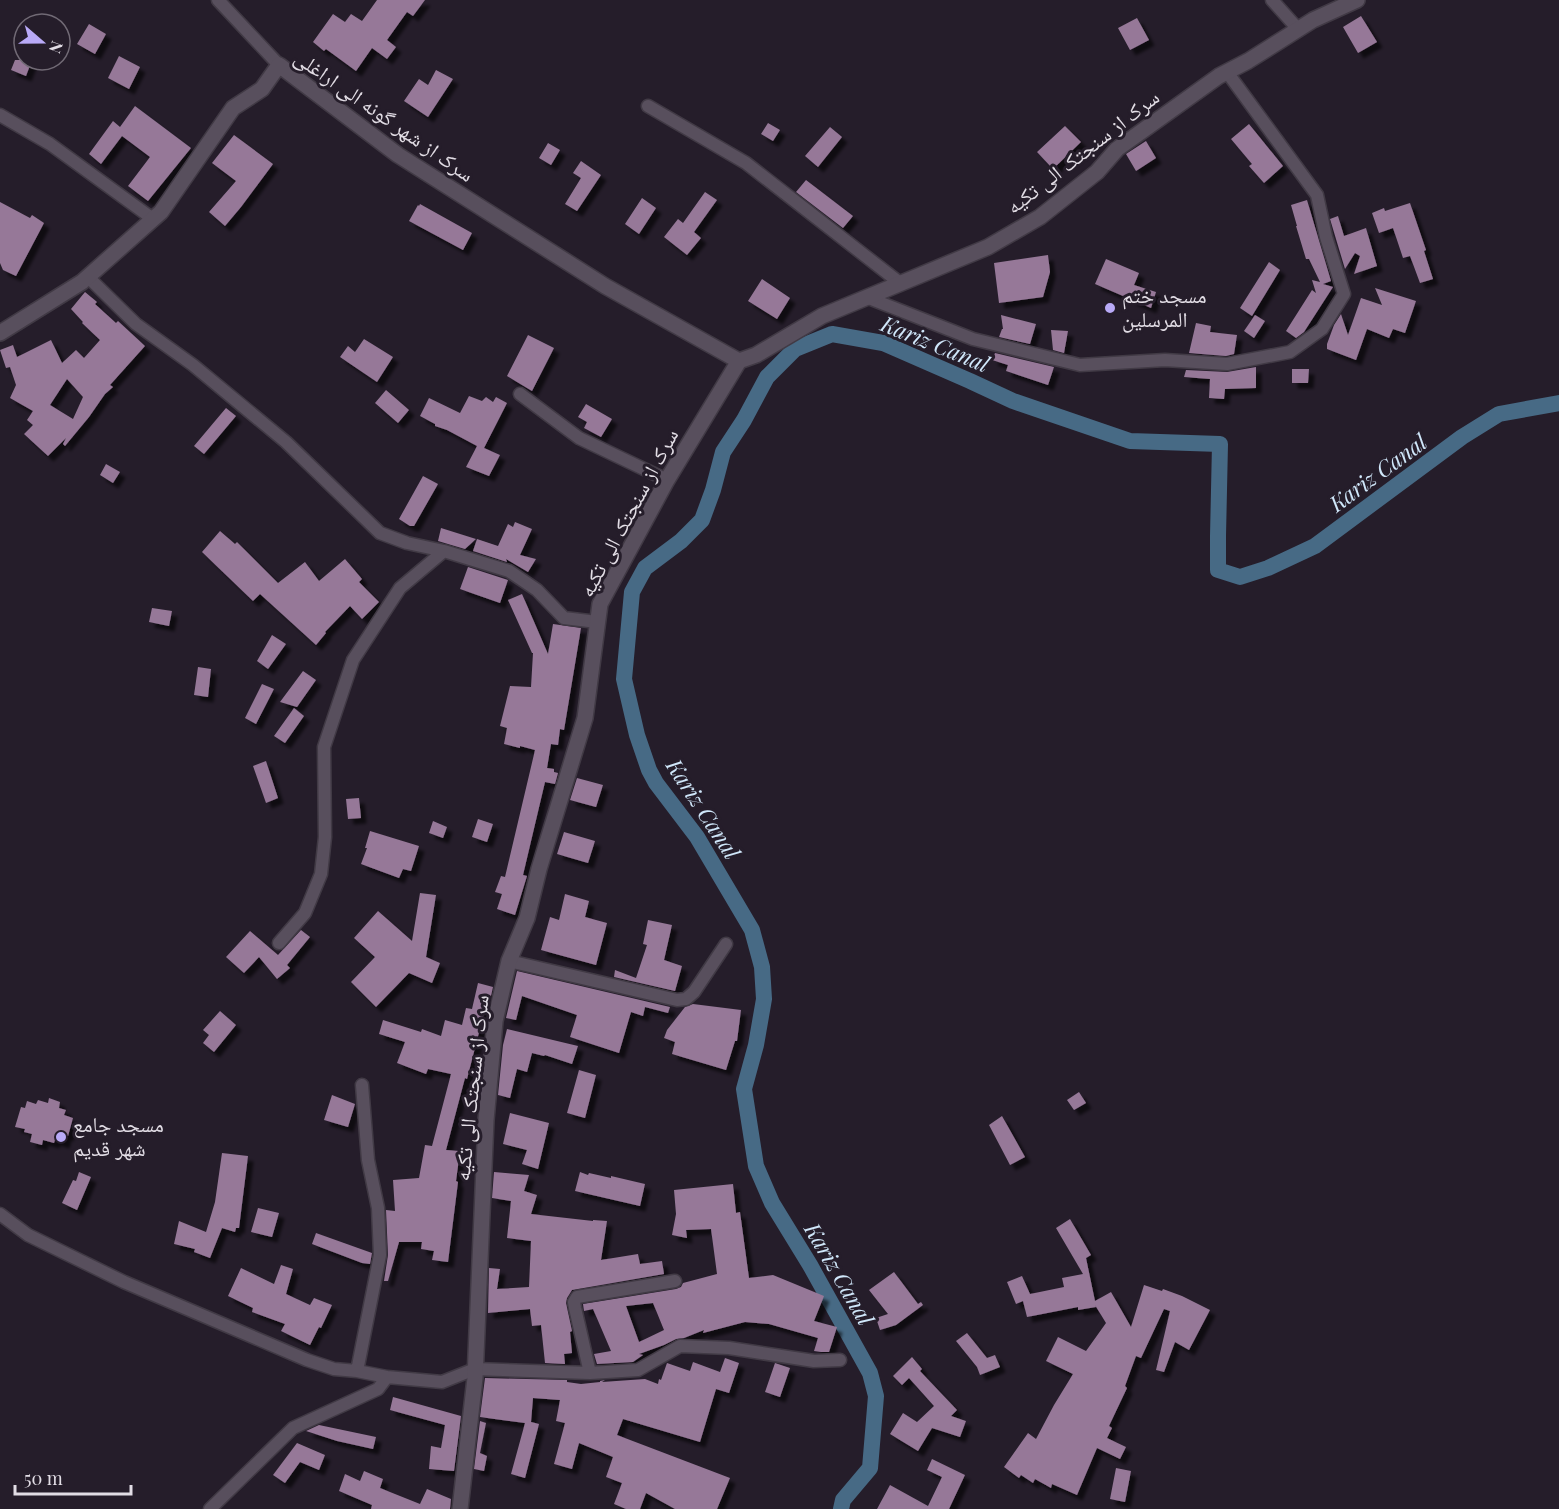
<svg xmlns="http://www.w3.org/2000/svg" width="1559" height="1509" font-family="'Playfair Display','Noto Naskh Arabic',serif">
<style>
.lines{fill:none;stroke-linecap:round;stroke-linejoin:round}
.canal{stroke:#476a85;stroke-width:16}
.building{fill:#967898;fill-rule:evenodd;filter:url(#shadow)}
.minor-casing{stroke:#413a45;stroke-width:15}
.tertiary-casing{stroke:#413a45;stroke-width:18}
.minor{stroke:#584f5d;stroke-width:12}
.tertiary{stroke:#584f5d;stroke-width:15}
.poi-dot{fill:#b9aaf7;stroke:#251d2a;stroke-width:2}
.labels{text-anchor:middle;stroke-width:6;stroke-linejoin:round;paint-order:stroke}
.street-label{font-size:21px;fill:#e2dde5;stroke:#251d2a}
.poi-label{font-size:21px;fill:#e2dde5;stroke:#251d2a;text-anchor:start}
.water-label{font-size:22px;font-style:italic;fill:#d0e7fa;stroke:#251d2a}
</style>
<defs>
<filter id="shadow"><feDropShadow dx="5.5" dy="5.5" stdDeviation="1.5" flood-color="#0009"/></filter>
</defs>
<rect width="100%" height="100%" fill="#251d2a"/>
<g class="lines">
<!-- canal -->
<path class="canal" d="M841,1509L843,1500L870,1468L876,1396L870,1373L810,1265L772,1203L756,1166L744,1089L756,1045L764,999L762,967L752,930L697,837L656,783L649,770L637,735L624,679L632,592L645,568L681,541L702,520L713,490L723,452L744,420L767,377L795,349L832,334L883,343L970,381L1013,401L1130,441L1220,444L1218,536V570L1240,577L1268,568L1315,546L1462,437L1499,414L1559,403"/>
</g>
<!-- building -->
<path class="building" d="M377,0H425L413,16L407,12L387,40L396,47L387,59L372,48L356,71L326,49L324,51L313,42L333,14L345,22L351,14L362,21Z
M1361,16L1377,42L1358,53L1343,27Z
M1137,18L1149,40L1130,50L1118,28Z
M89,24L106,34L95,54L77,44Z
M119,56L140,67L129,89L108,78Z
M15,60H32L26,76L11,70Z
M436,70L453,79L428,117L404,101L419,79L428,85Z
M135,106L191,148L148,201L128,186L150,157L122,136L101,164L89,154L113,121L120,127Z
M768,123L780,130L773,141L761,134Z
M1249,124L1283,166L1264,183L1249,166L1252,164L1231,139Z
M1065,126L1081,142L1053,169L1037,152Z
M830,127L842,137L818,167L805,156Z
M234,135L273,164L241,207L225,226L209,212L236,181L212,163Z
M1146,141L1156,158L1136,171L1126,154Z
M548,143L560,150L551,165L539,158Z
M581,161L601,175L577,211L565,204L581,178L573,173Z
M806,180L853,216L843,228L796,192Z
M705,192L717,200L694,232L701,238L687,255L664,237L678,219L683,223Z
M642,198L656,208L639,234L625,224Z
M1307,200L1331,281L1323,284L1333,287L1304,332L1296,338L1286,331L1312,290L1316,293L1312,280L1320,282L1309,259H1306L1296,226H1297L1291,205Z
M0,202L30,218L32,215L44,223L16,276L3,270L0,263Z
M1410,203L1426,250L1424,251L1433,279L1420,283L1410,256L1403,258L1393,228L1379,233L1372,213L1384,208L1385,211Z
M420,204L472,233L463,250L409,221L418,205L419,206Z
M1338,216L1344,236L1366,228L1377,266L1354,274L1360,256L1355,253L1345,269L1330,219Z
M1048,255L1050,272L1043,297L999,303L994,263Z
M1106,259L1139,273L1134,285L1156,292L1151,308L1095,284Z
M1269,262L1280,270L1252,316L1240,308Z
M762,279L790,298L777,319L748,301Z
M1375,288L1416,301L1405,333L1393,329L1389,338L1367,329L1356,360L1327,349V344L1334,325L1341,314L1348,335L1361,298L1382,305Z
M85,292L97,302L95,304L116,323L118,321L145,346L110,385L113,387L105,394L89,417L65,446L63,444L66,438L48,456L24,434L33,425L27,420L33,411L10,398L16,385L10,367L6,368L0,350L13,345L17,357L51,340L62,363L76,350L84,358L100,340L82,323L83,322L71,309ZM67,379L83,397L73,419L50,405Z
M1001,315L1036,324L1030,344L999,337L1002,329H1003Z
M1255,315L1265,321L1254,338L1244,331Z
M1196,323L1211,326L1210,332L1237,335L1234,354L1226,356L1189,353Z
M1051,330L1068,331L1064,353L1053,350Z
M528,335L554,348L532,391L507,376Z
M364,339L393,357L377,382L340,357L348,346L355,352Z
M995,353L1054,367L1048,385L1006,371L1008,365L992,360Z
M1256,367V388L1225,389L1224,399L1209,398L1210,379L1184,377L1186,370L1227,372Z
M1292,369H1309L1308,383H1292Z
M386,390L409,410L398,423L375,403Z
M469,396L482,401L486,397L493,402L496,397L507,403L484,448L500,455L489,476L466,467L477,446L447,430L435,426V424L420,416L429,398L460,413Z
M586,404L612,419L601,437L584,428L587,422L578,417Z
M226,408L236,416L204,454L194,446Z
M106,464L120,472L113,483L100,475Z
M423,476L438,484L414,526H410L399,519Z
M515,522L532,529L520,555L536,559L528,572L506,559L507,562L473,551L477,539L498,546L508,524L513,527Z
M441,528L476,539L465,549L438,541Z
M220,531L235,544L237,542L278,583L305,562L319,581L345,559L362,579L359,582L379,602L362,619L350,606L325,632L326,633L316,645L260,594L253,601L202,552Z
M468,567L508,580L500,603L460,589Z
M522,594L548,654L553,624L581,628L564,730L560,729L558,745L551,744L547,768L554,769V772L558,773L555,784L545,782L523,875L527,876L515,915L497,909L502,894L495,892L501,876L505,877L535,750L520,746V748L504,744L507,728L500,726L510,686L531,687L533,653H532L508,600Z
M152,608L172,611L169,626L149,622Z
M272,635L286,644L268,669L257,661Z
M198,667L211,669L208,697L194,695Z
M303,671L316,680L297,707L280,702Z
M262,684L274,689L256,724L245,718Z
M294,708L304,716L285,743L274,736Z
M266,761L278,798L266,803L253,766Z
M577,778L603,785L596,807L570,800Z
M359,798L361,818L348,819L346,799Z
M478,819L493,824L487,842L472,837Z
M433,821L447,827L443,838L429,833Z
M370,831L419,846L411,871L403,869L399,878L361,864L367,848H365Z
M564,832L595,841L588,863L557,854Z
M420,893L436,895L426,957L440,963L432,983L409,973L376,1007L351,982L375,957L354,938L378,911L412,941Z
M565,894L589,901L585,917L607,923L596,965L541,950L550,917L559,920Z
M648,920L672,925L664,960L682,966L675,991L614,977L615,970L636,978L647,945L643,944Z
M301,930L310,937L287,965L290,968L277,979L259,957L244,973L226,957L250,931L278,955Z
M517,971L670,1007L668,1013L645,1007L643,1016L631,1012L619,1053L570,1037L577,1015L522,996L516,1020L506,1018Z
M478,983L493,987L487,1013H484L467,1079L465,1078L446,1150L460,1151L456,1181L458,1182L448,1262L432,1260L434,1251L421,1249L422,1242H399L388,1281H384L388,1255L386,1210L395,1211L393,1180L419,1178L425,1145L432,1146L451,1074L428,1069L426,1074L397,1063L405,1042L379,1034L383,1020L421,1032L422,1029L441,1036L445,1020L462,1025L466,1008L472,1009Z
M693,1004L741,1010L737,1041H735L726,1070L672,1054L675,1042L664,1038L667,1030L685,1007Z
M220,1011L236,1025L214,1052L203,1043L209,1035L203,1030Z
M507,1029L578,1046L572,1064L545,1055L544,1056L532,1053L527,1072L517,1069L510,1098L498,1095L503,1045Z
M579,1070L596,1075L585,1118L567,1113Z
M1079,1092L1086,1103L1074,1110L1067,1100Z
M332,1095L355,1104L348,1127L324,1120Z
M49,1098L60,1102L59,1108L66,1110L64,1115L73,1118L68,1136L66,1135L64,1143L55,1140L54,1143L43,1140L42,1145L30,1142L32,1134L24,1132L25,1129L15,1127L21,1107L25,1108L27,1101L36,1104L38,1100L48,1103Z
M510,1113L549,1123L538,1169L522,1164L527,1150L503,1144Z
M1002,1116L1025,1157L1010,1165L989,1125Z
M222,1153L248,1156L239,1228H236L235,1232L222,1228L210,1258L194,1252L195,1249L174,1244L179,1221L206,1232L215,1202Z
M79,1172L91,1177L77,1210L62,1203L73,1180L76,1181Z
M494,1172L529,1175L524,1191L537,1195L531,1214L593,1221V1220L607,1221L601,1260L638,1254L640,1264L662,1261L664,1274L572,1290L567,1298L566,1303L572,1331L570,1332L572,1353L564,1354L565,1364L545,1363L541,1325L532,1326L530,1309L488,1313L489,1268L500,1269L497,1289L529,1287L531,1241L507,1238L511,1201L492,1198Z
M580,1172L588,1175L589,1173L611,1178V1176L645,1184L640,1206L575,1191Z
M733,1184L736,1213L740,1212L749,1278L773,1275L824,1296L814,1321L837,1327L829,1352H821L814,1351L818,1338L769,1324L745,1322L703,1333L704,1330L684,1338L676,1339L664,1345L639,1354L643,1355L633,1362L597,1364L594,1354L611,1351L593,1309L584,1311L583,1304L676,1289L681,1287L683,1283L717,1274L711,1229L686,1230L687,1238L672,1235L676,1214L674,1190ZM653,1303L664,1330L639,1342L626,1306Z
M258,1208L279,1213L272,1237L251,1232Z
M1070,1219L1091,1255L1086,1258L1095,1301L1111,1292L1131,1327L1144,1285L1162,1291L1163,1289L1182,1296L1210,1310L1189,1350L1175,1342L1164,1372L1156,1370L1170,1311L1164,1309L1141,1358L1136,1356L1125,1386L1127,1388L1109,1426L1112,1428L1107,1438L1126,1447L1120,1459L1097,1448L1077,1495L1052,1484L1051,1488L1035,1479L1033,1483L1021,1475L1019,1478L1004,1467L1028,1433L1036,1439L1054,1405L1073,1374L1046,1361L1058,1337L1086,1351L1106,1323L1095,1305L1096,1307L1078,1310V1307L1027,1317L1023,1301L1016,1304L1007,1282L1022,1276L1030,1294L1064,1287L1062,1278L1083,1274L1056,1228Z
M316,1233L372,1253L370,1264L362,1263L312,1244Z
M281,1265L293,1269L286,1294L310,1305L314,1298L332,1305L321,1328L319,1327L310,1345L281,1331L285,1324L252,1312L253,1308L228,1296L241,1268L274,1284Z
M894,1272L918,1304L921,1302L923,1305L896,1325L880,1330L876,1318L888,1314L869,1290Z
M967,1333L987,1358L995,1355L1000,1367L980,1375L977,1367L956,1341Z
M912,1357L922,1369L920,1371L957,1410L951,1416L966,1421L960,1437L932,1428L918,1451L890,1434L903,1413L917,1422L934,1406L909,1378L902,1385L893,1376Z
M725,1358L739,1363L729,1393L716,1389L700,1442L623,1419L617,1435L730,1478L717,1509H675L646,1493L640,1509H626L614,1504L622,1483L606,1477L613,1457L579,1443L572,1469L554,1464L565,1423L556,1421L560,1400L533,1398L531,1422L539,1424L525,1478L511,1474L525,1423L480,1417L485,1378L567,1380V1382L581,1384L600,1382V1381L605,1380L602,1382L645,1379L658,1384L659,1379L661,1380L667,1363L690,1371L693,1362L720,1372Z
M775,1363L790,1368L780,1397L765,1392Z
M393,1397L461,1416L454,1471L429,1469L431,1446L441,1448L445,1425L390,1410Z
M480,1421L486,1423L480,1453L487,1456L484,1471L474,1469Z
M319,1425L376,1437L373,1449L337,1441L306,1431Z
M297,1443L325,1455L319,1470L300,1462L285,1483L273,1475Z
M932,1459L965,1475L949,1509H877L890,1485L928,1506L942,1477L927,1470Z
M1116,1468L1131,1471L1125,1502L1110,1499Z
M364,1471L383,1479L380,1488L420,1504L427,1489L451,1499L450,1509H371L372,1505L339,1491L345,1474L360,1481Z"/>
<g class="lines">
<defs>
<path id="minor" d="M218,0L279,65
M1272,0L1298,29
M648,106L746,163L900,283
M0,115L50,144L153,219
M88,277L136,324L193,365L286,442L380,533L407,543L444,551L509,571L537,590L564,618L597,622
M866,297L973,339L1080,365L1165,360L1227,364L1290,352L1322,329L1344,294L1326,237L1317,195L1227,72
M520,394L579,438L667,480
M279,943L305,913L321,874L325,837L324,747L353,660L400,588L444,551
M509,961L677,1000L686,999L694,992L726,944
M0,1214L28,1235L124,1282L307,1360L334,1369L357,1371L387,1377L442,1382L475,1369L590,1373L638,1370L680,1346L729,1348L814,1361L840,1360
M357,1371L380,1255L378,1208L368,1160L362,1085
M590,1373L575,1308L574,1302L577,1297L675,1281
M210,1509L293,1428L378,1389L387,1377"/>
<path id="tertiary" d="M0,333L82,282L161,212L233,108L262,89L279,65L398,155L605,286L739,361
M460,1509L475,1378L486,1120L495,1021L509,961L527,918L539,869L585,718L600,604L667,480L739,361L756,355L822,316L988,247L1040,217L1097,172L1117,149L1219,76L1248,61L1313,20L1357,0"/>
</defs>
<!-- minor casing -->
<use href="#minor" class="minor-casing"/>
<!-- tertiary casing -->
<use href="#tertiary" class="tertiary-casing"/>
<!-- minor -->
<use href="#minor" class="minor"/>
<!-- tertiary -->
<use href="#tertiary" class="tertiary"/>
</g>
<!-- markers -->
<g class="poi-dot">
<circle cx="1110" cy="308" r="6"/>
<circle cx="61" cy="1137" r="6"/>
</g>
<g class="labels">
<!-- street labels -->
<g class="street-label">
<text transform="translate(384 116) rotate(35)" y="7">سرک از شهر گونه الی اراغلی</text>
<text transform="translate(1083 152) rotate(-38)" y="7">سرک از سنجتک الی تکیه</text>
<text transform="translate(629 513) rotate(-62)" y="7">سرک از سنجتک الی تکیه</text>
<text transform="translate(472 1088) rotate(-84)" y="7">سرک از سنجتک الی تکیه</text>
</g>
<!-- poi labels -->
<g class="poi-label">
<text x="1122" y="303">مسجد ختم<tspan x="1122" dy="24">المرسلین</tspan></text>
<text x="73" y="1132">مسجد جامع<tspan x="73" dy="24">شهر قدیم</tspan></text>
</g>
<!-- water labels -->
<g class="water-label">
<text transform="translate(935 344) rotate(22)" y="8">Kariz Canal</text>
<text transform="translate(1378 473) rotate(-36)" y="8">Kariz Canal</text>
<text transform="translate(703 809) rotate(57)" y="8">Kariz Canal</text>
<text transform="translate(839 1274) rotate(60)" y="8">Kariz Canal</text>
</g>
</g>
<!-- north arrow -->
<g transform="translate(42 42) rotate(110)"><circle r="28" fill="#251d2a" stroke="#716a75" stroke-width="1.5"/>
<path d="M0-4.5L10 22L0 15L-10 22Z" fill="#b9aaf7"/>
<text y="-9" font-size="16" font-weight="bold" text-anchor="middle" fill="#e2dde5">N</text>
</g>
<!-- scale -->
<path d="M15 1485v9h116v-9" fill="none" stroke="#e2dde5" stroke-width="3"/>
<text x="24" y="1485" font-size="18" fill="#e2dde5" stroke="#251d2a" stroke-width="4.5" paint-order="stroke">50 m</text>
</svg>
